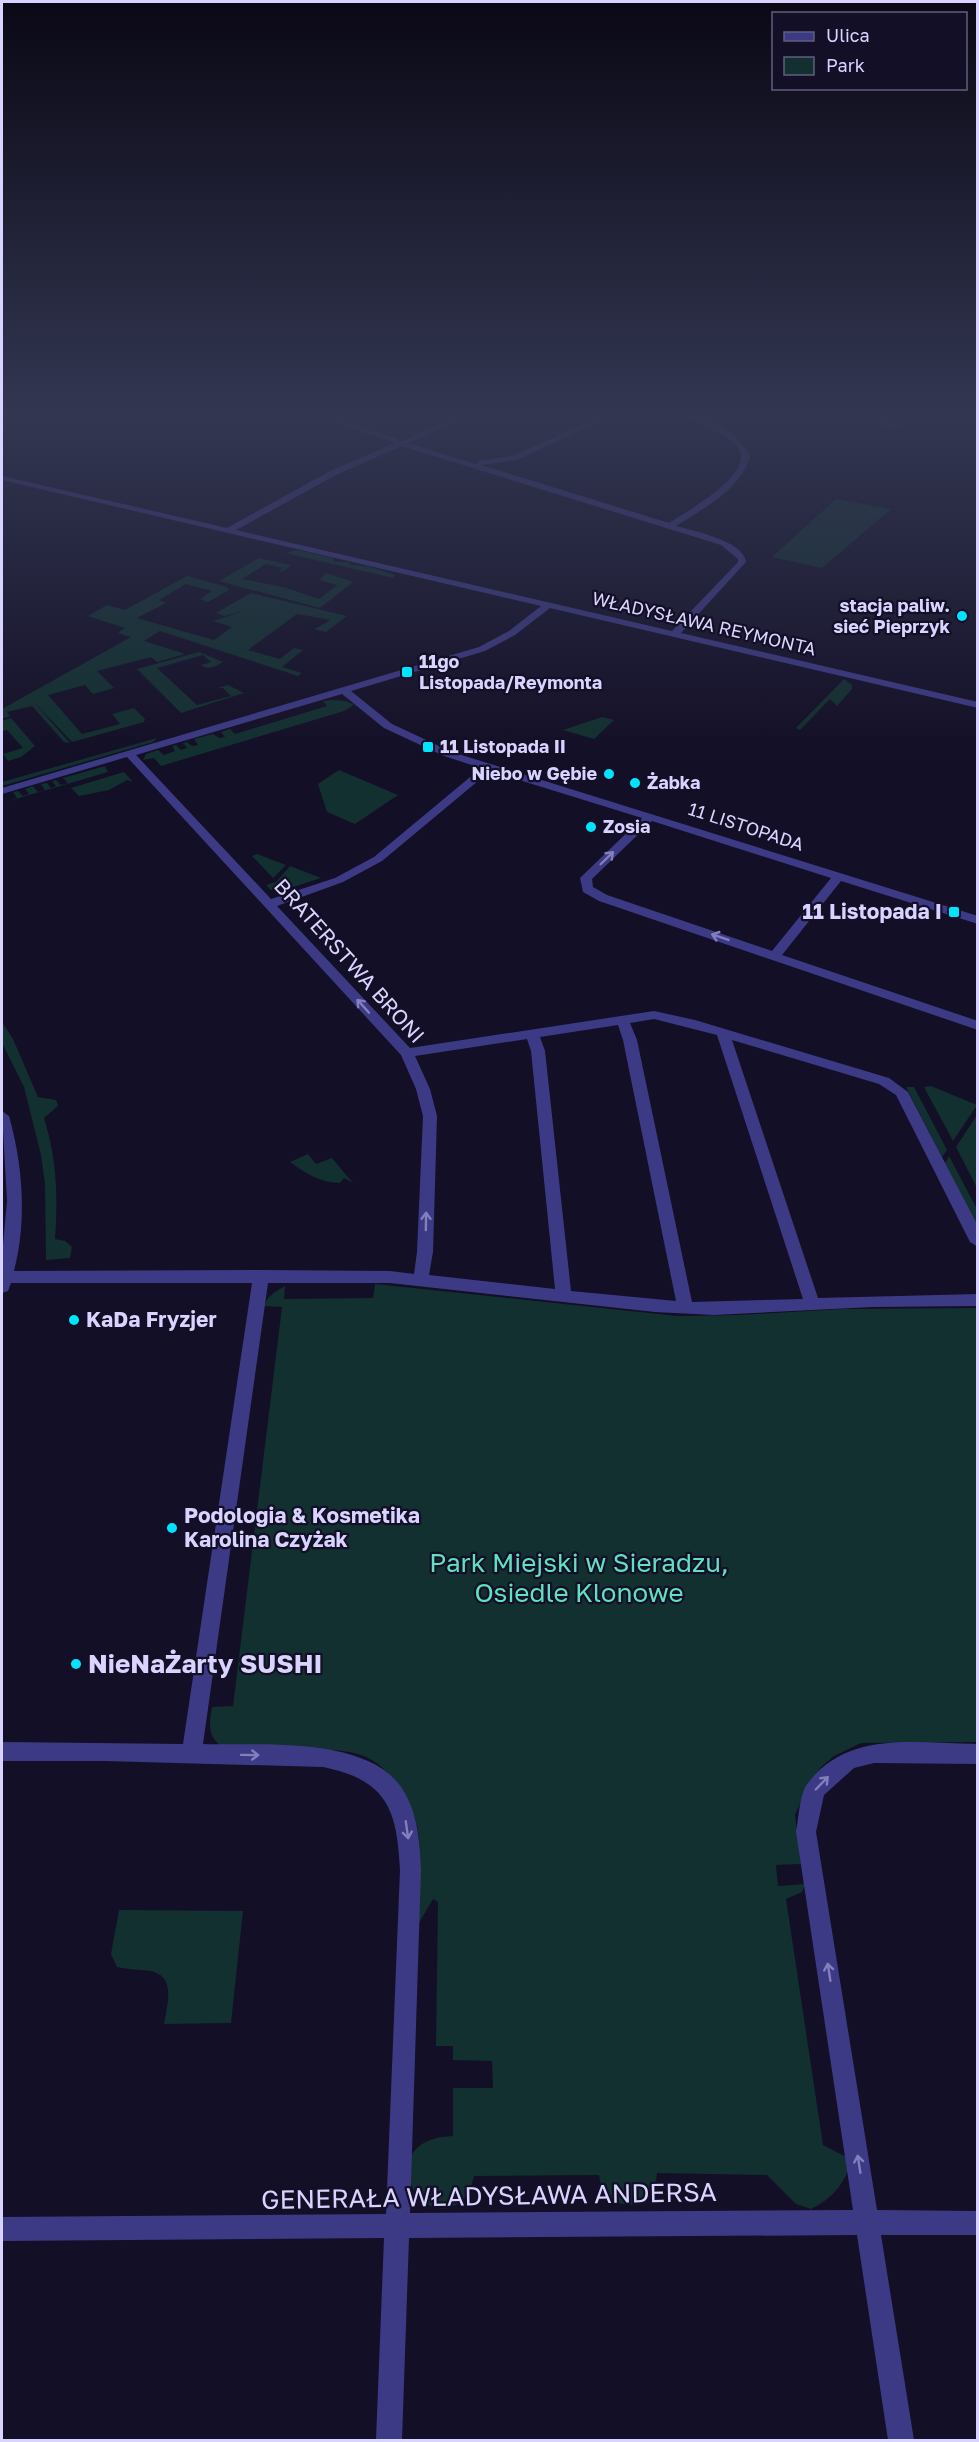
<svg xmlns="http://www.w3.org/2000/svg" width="979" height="2442" font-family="'Golos Text',sans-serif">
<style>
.green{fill:#12302f}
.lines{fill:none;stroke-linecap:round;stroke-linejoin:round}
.minor{fill:#3d3a85;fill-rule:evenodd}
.oneway{stroke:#837fbc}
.poi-dot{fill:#00e5ff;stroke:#130f26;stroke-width:2}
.labels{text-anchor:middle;stroke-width:4.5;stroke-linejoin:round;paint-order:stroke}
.far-poi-label{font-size:18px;font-weight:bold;fill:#d9d4ff;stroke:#130f26;text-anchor:start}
.far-street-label{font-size:18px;fill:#d9d4ff;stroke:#130f26}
.poi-label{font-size:21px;font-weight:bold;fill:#d9d4ff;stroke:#130f26;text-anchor:start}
.street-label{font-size:21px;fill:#d9d4ff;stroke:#130f26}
.near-park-label{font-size:26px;fill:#5fe0c0;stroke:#130f26}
.near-poi-label{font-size:26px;font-weight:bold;fill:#d9d4ff;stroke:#130f26;text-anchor:start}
.near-street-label{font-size:26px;fill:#d9d4ff;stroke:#130f26}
</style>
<rect width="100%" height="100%" fill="#130f26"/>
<!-- green -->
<path class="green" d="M836,499L891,509L822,568L772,557Z
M298,550L333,558L335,562H349L351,565L367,566L395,575L393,578L285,553Z
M259,558L291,565L282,572L279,571L283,568L266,564L242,579L283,587L319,599L337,585L319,580L326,573L353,582L320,608L219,581Z
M187,576L227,587L229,590L208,602L200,599L212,591L186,584L159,600L166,603L137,618L214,640L232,627L213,621L244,611L224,616L216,613L251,593L347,616L326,632L314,629L331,620L297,614L248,650L280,659L294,648L303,650L282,667L302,673L298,676L160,631L144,641L185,654L157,662L151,657L97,671L114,688L93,694L85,685L48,695L82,734L120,724L112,714L134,708L145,719L144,722L72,742L32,700L70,743L64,742L32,706L7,712L10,716L2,719V709L131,637L118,633L125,628L88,616L107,605L125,610Z
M199,652L223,662C216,666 208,671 201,665L211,662L203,655L157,668L197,705L231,696L223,688H218L228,685L244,693L181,713L137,669Z
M844,679L852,685V689L837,706L830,699L800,730L796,728Z
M332,700L346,701L354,705L344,711L161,766L154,758L143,760L146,754L158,750L164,755L175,751L172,746L176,745L181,750L187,748L183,743L187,742L192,746L198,745L194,739L213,734L219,738L225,737L221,732L230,729L235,734L327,706L323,701Z
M602,717L614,720L594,739L563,730Z
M11,718L35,746L21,757L8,761L3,754L23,748L7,730L2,731V721Z
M157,738L153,742L2,786V782Z
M105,766L108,772L2,803L17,798L13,792L18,791L23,796L29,794L25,789L33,786L38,792L45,790L41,784L47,783L51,788L56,786L52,781L56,780L61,785L68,783L63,778Z
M339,770L398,795L355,824L327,812L318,784Z
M124,772L133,782L127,780L109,790L79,796L71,788Z
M257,854L286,865L273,878L252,856Z
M290,866L321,878L290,888L271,890L266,885L276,882Z
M2,1022L13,1039L38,1097L56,1100L58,1106L44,1118C57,1160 58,1196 55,1239L65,1241L72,1247L70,1258L46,1260L45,1184L41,1155L24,1087L2,1043Z
M931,1086L977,1105L953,1141L924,1087Z
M906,1087H914L947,1150L942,1157Z
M977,1115V1188L956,1147Z
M308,1154L316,1164L332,1158L353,1183L344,1178L340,1183C321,1183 305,1173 290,1162Z
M949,1156L977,1209V1226L945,1163Z
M375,1284L677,1316L739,1315L843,1309L977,1308V1742L861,1743L834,1756L821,1767L806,1789L795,1815L801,1864L776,1865L778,1886L805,1884L802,1892L786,1899L823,2145L852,2160C844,2185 833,2198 811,2209L796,2204L767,2175L657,2173L655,2191L645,2204C628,2206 617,2205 603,2195L599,2175L474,2176C472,2183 470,2193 465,2198C422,2241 368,2139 453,2136V2088H493L492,2061L453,2060V2046H436L438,1902L433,1899L416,1928C417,1899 424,1849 416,1822C414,1813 407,1805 403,1797C385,1765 373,1754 335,1750L224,1748C207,1738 209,1723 212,1707L233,1706L282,1307L264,1306C268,1295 275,1292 285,1286L284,1299L373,1298Z
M119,1910L243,1911L231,2023L164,2024C167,2005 177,1976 150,1971C139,1969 128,1970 117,1967L111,1954Z"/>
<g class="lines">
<!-- minor -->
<path class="minor" d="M311,413H321L402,441L466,413H475L409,443L475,464L479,461L512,456L610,413H618L517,460L481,465L669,523C687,511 763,470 735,444C720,429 699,425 683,413C706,412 743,436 750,457C740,490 704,508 676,526C694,531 744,541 746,562L681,633L978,702V708L550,608L515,635L485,651L351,691L392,724L452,752L978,916V924L841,881L782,955L978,1021V1030L599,901L583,892L580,878L642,818L490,771L382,861L343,882L277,906L410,1048L654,1011L695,1020L889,1078L908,1092L978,1226V1247L970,1242L896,1095L879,1084L732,1040L818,1298L978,1294V1306L872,1307L714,1315L655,1312L390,1283H268L203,1744C260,1746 369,1735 403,1790C418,1814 420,1843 421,1870L410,2213L853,2210L796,1832C799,1818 799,1794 808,1783C849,1729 919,1744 978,1744V1764L874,1763L854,1768L824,1795L816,1832L877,2210L978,2211V2235H881L914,2440H888L857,2235L409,2238L402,2440H376L384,2238L2,2241V2217L386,2214L400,1870C397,1809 387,1780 323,1767L105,1761H2V1742L183,1744L252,1283H11L8,1291L2,1293V1256L7,1201L2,1111L9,1116C23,1166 27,1220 14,1271L261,1270L390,1271L414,1274L417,1252L423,1116L416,1089L401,1055L127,757L2,794V788L479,647L509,631L541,606L2,480V476L227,528L330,471L395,443ZM402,446L721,545L738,559V562L672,631L236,530L336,475ZM342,694L384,728L444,756L481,768L374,857L335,878L271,899L136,755ZM652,821L831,878L772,951L607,895L593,887L592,879ZM654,1019L717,1035L803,1299L692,1302L637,1040L630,1023ZM618,1025L623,1040L676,1301L571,1291L545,1051L540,1037ZM527,1039L531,1051L555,1289L429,1275L433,1252L437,1116L430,1089L415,1056Z
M868,413H877L899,427L892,429Z"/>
</g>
<!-- one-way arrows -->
<defs><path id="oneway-shaft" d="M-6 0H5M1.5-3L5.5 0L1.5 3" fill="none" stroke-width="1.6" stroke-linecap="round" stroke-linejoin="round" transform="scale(1.5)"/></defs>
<g class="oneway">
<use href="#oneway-shaft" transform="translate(607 858) rotate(-44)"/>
<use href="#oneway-shaft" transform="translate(720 937) rotate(-161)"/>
<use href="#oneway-shaft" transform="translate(363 1006) rotate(-132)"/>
<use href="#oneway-shaft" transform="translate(426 1221) rotate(-89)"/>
<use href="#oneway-shaft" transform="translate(250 1755) rotate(1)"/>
<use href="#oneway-shaft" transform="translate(822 1783) rotate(-46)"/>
<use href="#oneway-shaft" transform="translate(407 1830) rotate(82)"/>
<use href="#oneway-shaft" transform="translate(829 1972) rotate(-99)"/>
<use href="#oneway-shaft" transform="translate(859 2164) rotate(-99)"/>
</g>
<!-- sky -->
<linearGradient id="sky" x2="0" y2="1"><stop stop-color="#0a0815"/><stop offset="0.55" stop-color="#333752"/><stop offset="1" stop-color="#333752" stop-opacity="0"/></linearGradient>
<rect width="979" height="755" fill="url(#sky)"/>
<!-- markers -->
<g class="poi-dot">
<circle cx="962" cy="616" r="6"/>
<rect x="401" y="666" width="12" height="12" rx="3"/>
<rect x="422" y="741" width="12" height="12" rx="3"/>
<circle cx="609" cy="774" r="6"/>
<circle cx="635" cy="783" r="6"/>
<circle cx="591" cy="827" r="6"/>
<rect x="948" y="906" width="12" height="12" rx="3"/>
<circle cx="74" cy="1320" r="6"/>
<circle cx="172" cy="1528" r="6"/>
<circle cx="76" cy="1664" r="6"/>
</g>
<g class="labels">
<!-- far-poi labels -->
<g class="far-poi-label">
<text x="950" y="612" text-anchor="end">stacja paliw.<tspan x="950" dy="21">sieć Pieprzyk</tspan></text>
<text x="419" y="668">11go<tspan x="419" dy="21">Listopada/Reymonta</tspan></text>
<text x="440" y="753">11 Listopada II</text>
<text x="597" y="780" text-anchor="end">Niebo w Gębie</text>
<text x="647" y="789">Żabka</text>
<text x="603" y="833">Zosia</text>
</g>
<!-- far-street labels -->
<g class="far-street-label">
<text transform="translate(704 624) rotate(13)" y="6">WŁADYSŁAWA REYMONTA</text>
<text transform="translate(746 827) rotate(18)" y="6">11 LISTOPADA</text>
</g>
<!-- poi labels -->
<g class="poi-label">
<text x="942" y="919" text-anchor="end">11 Listopada I</text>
<text x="86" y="1327">KaDa Fryzjer</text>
<text x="184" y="1523">Podologia &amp; Kosmetika<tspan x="184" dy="24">Karolina Czyżak</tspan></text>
</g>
<!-- street labels -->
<g class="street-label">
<text transform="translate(349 961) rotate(48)" y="7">BRATERSTWA BRONI</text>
</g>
<!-- near-park labels -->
<g class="near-park-label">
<text x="579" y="1572">Park Miejski w Sieradzu,<tspan x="579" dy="30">Osiedle Klonowe</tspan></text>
</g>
<!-- near-poi labels -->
<g class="near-poi-label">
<text x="88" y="1673">NieNaŻarty SUSHI</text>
</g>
<!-- near-street labels -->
<g class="near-street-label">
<text transform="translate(489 2196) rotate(-1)" y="9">GENERAŁA WŁADYSŁAWA ANDERSA</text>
</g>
</g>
<!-- border -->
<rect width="979" height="2442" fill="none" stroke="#d9d4ff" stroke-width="6"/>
<!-- legend -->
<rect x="772" y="12" width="195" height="78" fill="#130f26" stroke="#625e7d" stroke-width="1.5"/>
<rect x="784" y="32" width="30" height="9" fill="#3d3a85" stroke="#625e7d" stroke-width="1.5"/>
<text x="826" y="42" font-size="18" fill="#d9d4ff">Ulica</text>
<rect x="784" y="57" width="30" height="18" fill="#12302f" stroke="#625e7d" stroke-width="1.5"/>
<text x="826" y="72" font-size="18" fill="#d9d4ff">Park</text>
</svg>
